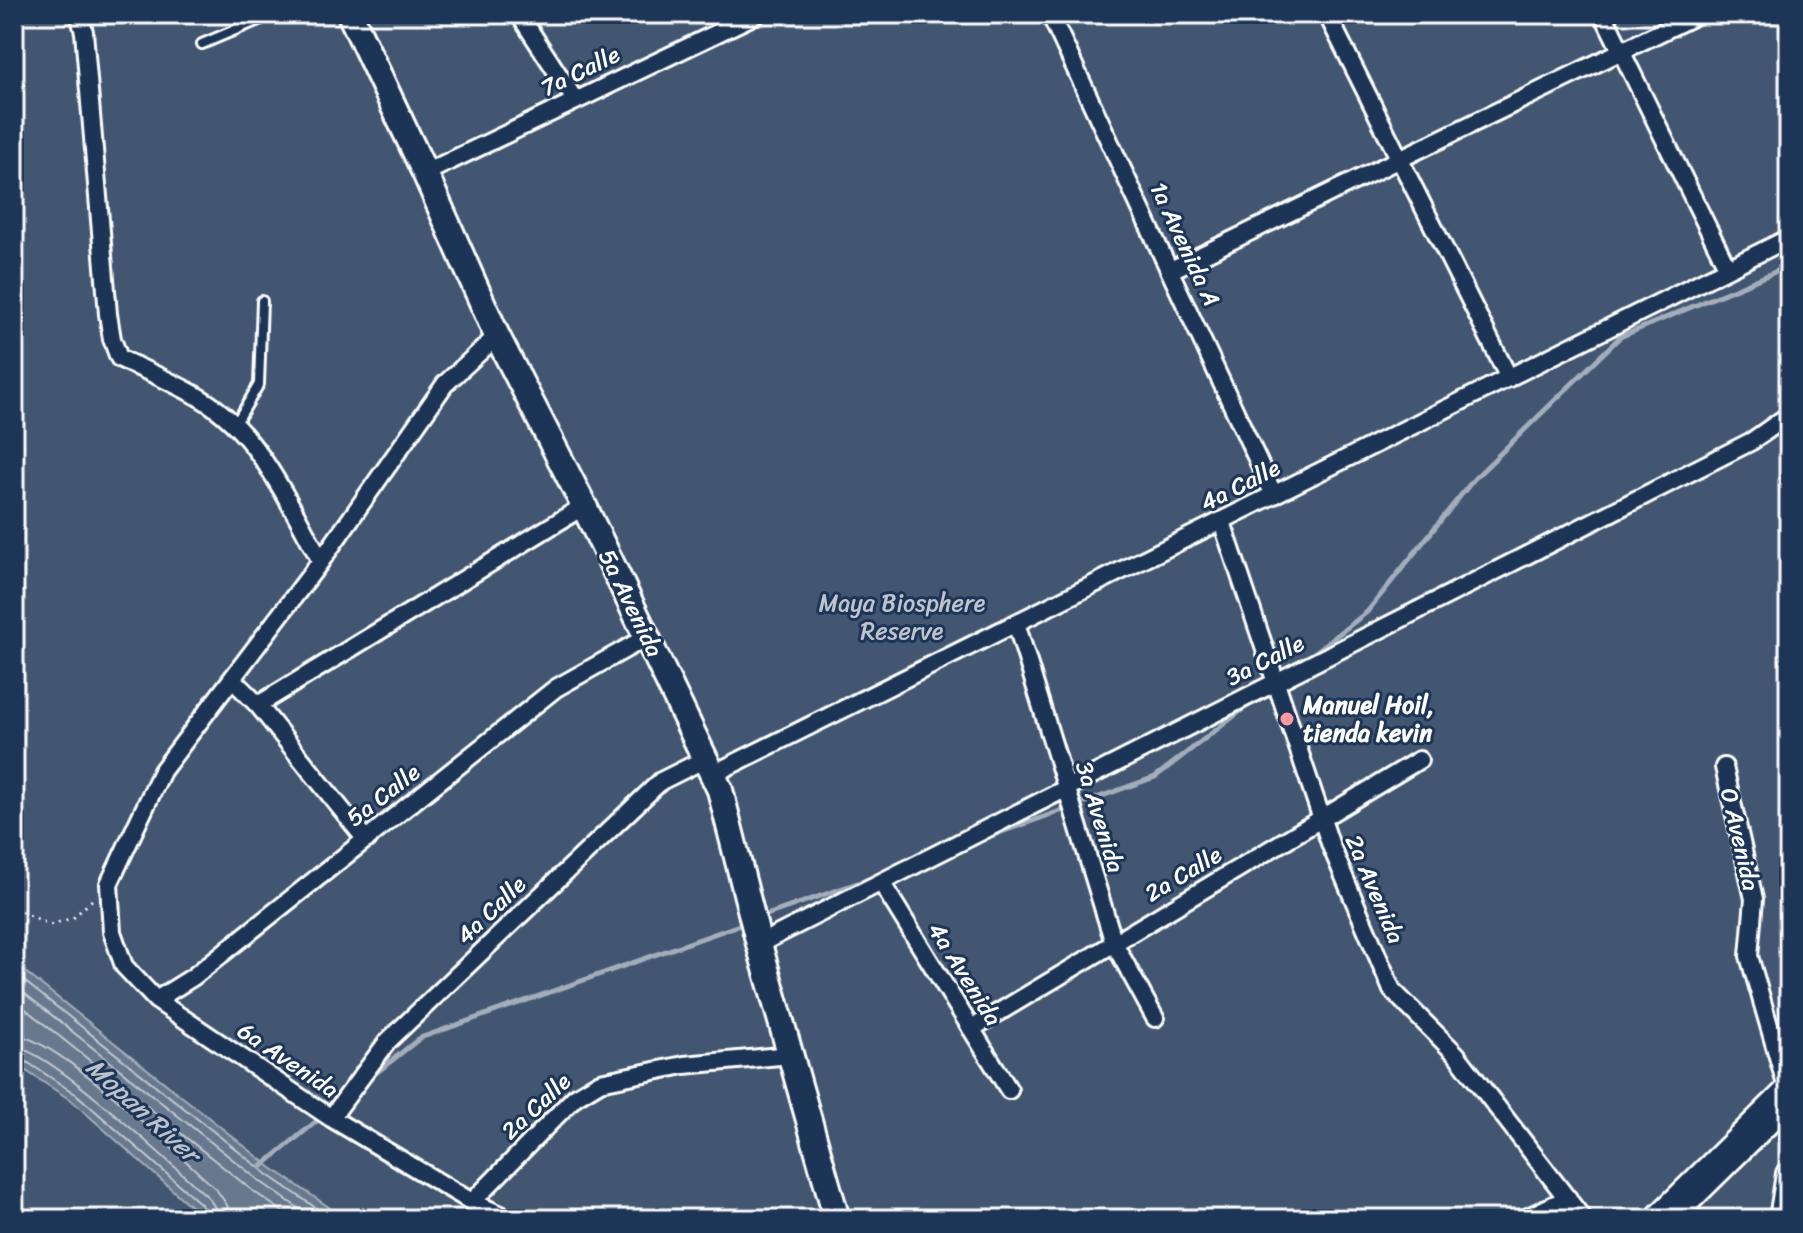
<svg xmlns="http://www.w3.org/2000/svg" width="1803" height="1233" font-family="Sriracha,sans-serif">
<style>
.green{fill:#425672;stroke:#a0aab8;stroke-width:2}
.water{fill:#67788e;stroke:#a4aebb;stroke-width:2}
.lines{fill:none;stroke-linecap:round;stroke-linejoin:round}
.shore{stroke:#c2c9d2;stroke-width:2}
.stream{stroke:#a4aebb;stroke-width:5}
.lane-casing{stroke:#fff;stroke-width:14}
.street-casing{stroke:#fff;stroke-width:22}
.secondary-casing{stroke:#fff;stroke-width:30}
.highway-casing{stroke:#fff;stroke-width:38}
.path{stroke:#fff;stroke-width:3;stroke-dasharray:2 6;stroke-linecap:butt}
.lane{stroke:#1d3557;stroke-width:8}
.street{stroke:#1d3557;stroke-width:16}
.secondary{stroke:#1d3557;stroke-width:24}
.highway{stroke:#1d3557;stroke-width:32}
.poi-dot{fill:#ff9aa2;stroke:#1d3557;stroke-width:3}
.labels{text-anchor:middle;stroke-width:6;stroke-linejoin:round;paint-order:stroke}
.street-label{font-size:24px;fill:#fff;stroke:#1d3557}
.park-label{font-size:24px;fill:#bdc4ce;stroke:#1d3557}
.poi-label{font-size:24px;font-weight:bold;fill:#fff;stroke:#1d3557;text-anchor:start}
.water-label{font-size:26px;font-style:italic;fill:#bbc2cc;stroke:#1d3557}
</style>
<rect width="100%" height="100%" fill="#263d5e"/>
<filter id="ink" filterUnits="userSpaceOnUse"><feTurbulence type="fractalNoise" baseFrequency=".0125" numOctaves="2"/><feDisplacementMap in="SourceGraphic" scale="16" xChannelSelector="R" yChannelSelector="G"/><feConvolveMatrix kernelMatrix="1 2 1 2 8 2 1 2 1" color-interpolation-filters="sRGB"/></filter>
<g filter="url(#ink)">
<!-- green -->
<path class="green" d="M14,14H1789V1219H14Z"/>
<!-- water -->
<path class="water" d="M14,963L272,1168L346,1219H202L195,1210L72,1101L14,1063Z"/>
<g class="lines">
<!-- shore -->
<path class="shore" d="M14,973L267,1174L332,1219
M14,985L261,1182L314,1219
M14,1000L253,1191L293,1219
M14,1035C56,1036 180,1156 216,1189L227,1205L230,1219
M14,1047C50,1049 175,1168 208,1197L216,1209L218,1219
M14,1057L21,1058L77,1095L201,1204L207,1219"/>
<!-- stream -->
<path class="stream" d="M1309,657L1367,612L1474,479L1620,337L1789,266
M985,838L1155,777L1251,703
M758,918L877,876
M366,1081L420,1038L745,923
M261,1167L324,1115"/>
<defs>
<path id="lane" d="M202,44L273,14
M235,425L259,384L262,301"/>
<path id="street" d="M79,14L84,32L108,314L112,339L119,358C146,371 176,383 202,399C260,434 289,504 321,561
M519,14L575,100
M1050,14L1274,495
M1327,14L1509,378
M1603,14L1727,267
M425,173L757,14
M1171,270L1698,14
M497,336L445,384L321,561L162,771L109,884L112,932L124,966L156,1000L331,1118L472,1202L510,1219
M1222,522L1331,846L1392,990L1456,1054L1583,1219
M1016,623L1114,943L1155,1018
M233,680L258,705L366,840
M258,705L584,506
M1724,767L1754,899L1749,956L1789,1095
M713,774L1789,238
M881,882L1009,1090
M759,944L1752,441L1789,415
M156,1000L193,977L556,688L647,637
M971,1029L1419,760
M331,1118L388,1041L661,781L705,759
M472,1202L575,1097L600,1082L684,1065L791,1055
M1524,1219L1568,1198"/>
<path id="secondary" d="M350,14L425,173L497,336L584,506L720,790L759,944L837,1219
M1782,1219L1789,1174"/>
<path id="highway" d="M1663,1219L1789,1095"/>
</defs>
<!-- lane casing -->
<use href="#lane" class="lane-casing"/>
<!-- street casing -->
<use href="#street" class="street-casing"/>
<!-- secondary casing -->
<use href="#secondary" class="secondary-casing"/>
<!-- highway casing -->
<use href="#highway" class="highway-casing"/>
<!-- path -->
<path class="path" d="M14,908L50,925L73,918L94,898"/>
<!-- lane -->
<use href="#lane" class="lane"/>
<!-- street -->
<use href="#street" class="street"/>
<!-- secondary -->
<use href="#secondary" class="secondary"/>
<!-- highway -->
<use href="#highway" class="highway"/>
</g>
</g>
<!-- markers -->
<circle class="poi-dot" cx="1287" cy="719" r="8"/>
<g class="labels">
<!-- street labels -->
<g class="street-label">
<text transform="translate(580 71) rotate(-26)" y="8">7a Calle</text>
<text transform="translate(1185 244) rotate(65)" y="8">1a Avenida A</text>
<text transform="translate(1240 485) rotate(-27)" y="8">4a Calle</text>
<text transform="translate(631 603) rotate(64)" y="8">5a Avenida</text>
<text transform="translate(1265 660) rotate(-27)" y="8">3a Calle</text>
<text transform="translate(383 795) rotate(-38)" y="8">5a Calle</text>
<text transform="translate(1100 817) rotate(73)" y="8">3a Avenida</text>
<text transform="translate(1740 839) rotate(77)" y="8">0 Avenida</text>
<text transform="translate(1183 874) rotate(-31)" y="8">2a Calle</text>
<text transform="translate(1375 889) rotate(67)" y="8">2a Avenida</text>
<text transform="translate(491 910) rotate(-44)" y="8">4a Calle</text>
<text transform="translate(965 974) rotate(58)" y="8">4a Avenida</text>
<text transform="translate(288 1060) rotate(34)" y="8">6a Avenida</text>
<text transform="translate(536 1106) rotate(-43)" y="8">2a Calle</text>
</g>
<!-- park labels -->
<g class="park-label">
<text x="902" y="611">Maya Biosphere<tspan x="902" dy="28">Reserve</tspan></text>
</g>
<!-- poi labels -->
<g class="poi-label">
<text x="1303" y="713">Manuel Hoil,<tspan x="1303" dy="28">tienda kevin</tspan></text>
</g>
<!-- water labels -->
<g class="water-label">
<text transform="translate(143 1110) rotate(42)" y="9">Mopan River</text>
</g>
</g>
<!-- margin -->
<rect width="1803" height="1233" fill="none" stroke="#1d3557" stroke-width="48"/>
<rect x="24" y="24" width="1755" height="1185" fill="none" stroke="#fff" stroke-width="3" filter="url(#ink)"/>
</svg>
